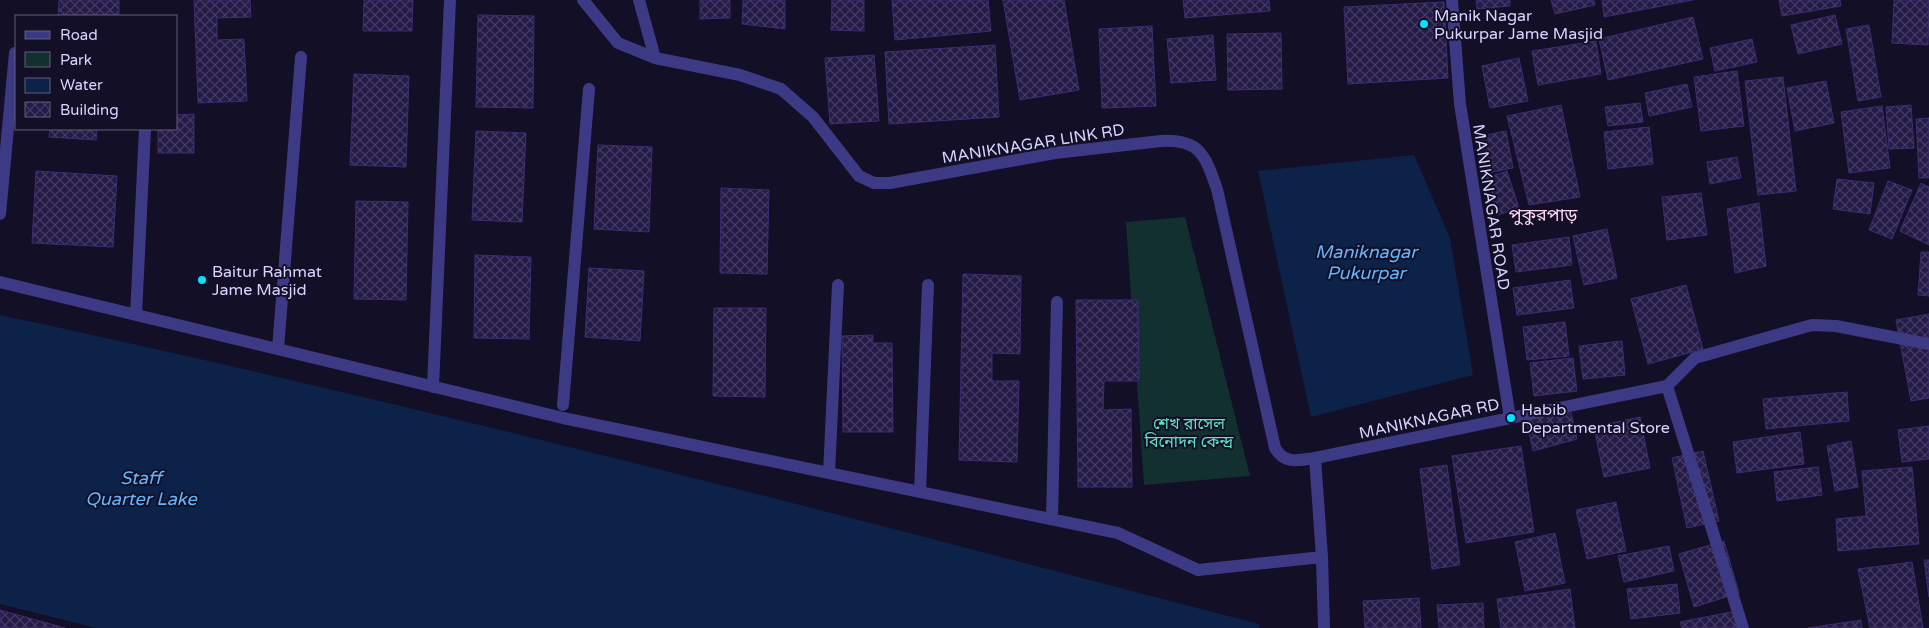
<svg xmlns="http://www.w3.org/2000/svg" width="1929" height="628" font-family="'Varela Round','Noto Sans Bengali',sans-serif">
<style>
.green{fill:#12302f}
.water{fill:#0c2248}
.building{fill:url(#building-cross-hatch);stroke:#3b2d73}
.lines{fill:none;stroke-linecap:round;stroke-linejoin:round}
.minor{stroke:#3d3a85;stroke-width:12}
.poi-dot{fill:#00e5ff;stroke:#130f26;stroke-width:2}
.labels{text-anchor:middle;stroke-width:4;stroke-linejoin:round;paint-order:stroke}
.poi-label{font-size:16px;fill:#d9d4ff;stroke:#130f26;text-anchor:start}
.street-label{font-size:16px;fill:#d9d4ff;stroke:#130f26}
.park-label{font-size:16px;fill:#5fe0c0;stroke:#130f26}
.neighbourhood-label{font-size:18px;fill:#ffd6f0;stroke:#130f26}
.water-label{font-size:18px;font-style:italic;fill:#62b6ff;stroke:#130f26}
</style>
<defs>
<pattern id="building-cross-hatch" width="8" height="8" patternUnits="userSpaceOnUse" patternTransform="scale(1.25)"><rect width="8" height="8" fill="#241b47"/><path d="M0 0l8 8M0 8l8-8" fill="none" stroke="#433b63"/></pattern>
</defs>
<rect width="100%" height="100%" fill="#130f26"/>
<!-- green -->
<path class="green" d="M1185,217L1250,476L1144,485L1126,222Z"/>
<!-- water -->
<path class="water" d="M1414,155L1450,238L1473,375L1311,417L1258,171Z
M0,315C423,405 841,515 1259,624V628H96L0,604Z"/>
<!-- building -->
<path class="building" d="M59,0H119V16H58Z
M194,0H250L251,17L217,18V40L244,39L247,101L198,103Z
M364,0H413L412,31H363Z
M700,0H730V18L700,19Z
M743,0H785V29L742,24Z
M832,0H864V31L831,30Z
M892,0H988L991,31L895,40Z
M1003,0H1064L1079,90L1020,100Z
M1183,0H1269L1270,11L1185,18Z
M1476,0H1510V6L1477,9Z
M1551,0H1594L1595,5L1555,14Z
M1602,0H1693L1604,17Z
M1779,0H1840L1841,6L1782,16Z
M1894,0H1929L1928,45L1892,43Z
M1444,2L1448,78L1348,84L1344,7Z
M478,15L534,16L533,108L476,107Z
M1835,15L1842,44L1798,54L1791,25Z
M1693,17L1703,59L1608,80L1599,39Z
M1869,25L1881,97L1858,101L1846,29Z
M1152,26L1156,106L1102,108L1099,29Z
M1281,33L1282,89L1228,90L1227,34Z
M1213,35L1216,80L1171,83L1167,39Z
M1752,39L1757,62L1715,71L1710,48Z
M1596,41L1601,74L1538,85L1532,51Z
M995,45L999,117L889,124L885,52Z
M874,55L879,121L830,124L825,58Z
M1519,58L1528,101L1490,108L1482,66Z
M1737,71L1744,126L1701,131L1694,77Z
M354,74L409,76L406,167L350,165Z
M1783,77L1796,191L1758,195L1745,81Z
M1826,81L1834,123L1795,131L1787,88Z
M1687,84L1692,107L1649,116L1645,93Z
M1640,103L1643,122L1608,126L1605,107Z
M1561,105L1580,197L1529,205L1507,116Z
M1911,105L1914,148L1889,149L1886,107Z
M1882,106L1890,168L1849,173L1841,112Z
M194,114V153H158V129H176V115Z
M1929,118V178H1919L1916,119Z
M1649,127L1653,164L1608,169L1604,132Z
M50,129H97L96,140L49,137Z
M476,131L526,133L522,222L472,220Z
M1506,131L1513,168L1483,174L1476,137Z
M598,145L652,147L649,232L594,229Z
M1737,157L1741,178L1710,184L1707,162Z
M36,171L117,176L113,247L32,243Z
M1507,171L1519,208L1498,215L1486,178Z
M1837,179L1874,183L1870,214L1833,209Z
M1888,181L1912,190L1892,239L1869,230Z
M1921,183L1929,187V245L1900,231Z
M721,188L769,190L767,274L720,273Z
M1701,193L1707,235L1667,240L1662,197Z
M356,201L408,202L406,300L354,299Z
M1759,203L1766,266L1735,273L1727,209Z
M1607,229L1617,278L1584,285L1573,236Z
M1569,237L1572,265L1516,272L1512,245Z
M1921,252H1929V296L1918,295Z
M475,255L531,257L529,339L474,338Z
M589,268L644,271L640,341L585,337Z
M963,274L1021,276L1020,354L992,353V381H1019L1017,462L959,460Z
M1570,280L1574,308L1517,315L1513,288Z
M1686,285L1703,349L1648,364L1631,299Z
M1076,300H1138L1139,381H1104L1103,410L1131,409L1132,487H1078Z
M714,308H766L765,397L713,396Z
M1929,314V398L1911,401L1896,320Z
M1565,322L1569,356L1527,360L1523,327Z
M873,335V343H892L893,432H843L842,336Z
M1622,341L1625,375L1583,379L1579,346Z
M1573,358L1577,391L1534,396L1530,363Z
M1847,392L1849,421L1766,429L1763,399Z
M1569,404L1577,439L1533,451L1525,414Z
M1640,417L1650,468L1604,477L1594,427Z
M1929,426V459L1902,462L1898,430Z
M1800,432L1804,464L1737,473L1733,442Z
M1851,441L1858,487L1835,491L1827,446Z
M1521,446L1534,532L1466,543L1452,456Z
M1703,451L1719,521L1687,528L1672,458Z
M1447,465L1460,565L1432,569L1420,469Z
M1818,467L1822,495L1777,501L1774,472Z
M1912,467L1919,544L1838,551L1836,519L1866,516L1862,471Z
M1616,502L1626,551L1587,559L1576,510Z
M1555,533L1565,583L1525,591L1515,542Z
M1724,541L1739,593L1694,607L1679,554Z
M1669,546L1674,571L1624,582L1618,556Z
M1924,560H1929V597Z
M1912,562L1923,628H1870L1858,569Z
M1677,584L1680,613L1631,619L1627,589Z
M1570,589L1575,628H1501L1497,599Z
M1419,598L1421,628H1365L1363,601Z
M1483,603L1484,628H1439L1437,605Z
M0,610L65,628H0Z
M1741,610L1745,628H1682L1680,622Z
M1861,620L1862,628H1808Z"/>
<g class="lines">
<!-- minor -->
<path class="minor" d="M583,0L618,43L655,58L740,75L781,89L813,117L859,176L874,183H890L1055,153L1161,141C1200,139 1205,155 1217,189L1275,448C1285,465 1298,460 1315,458L1667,386
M639,0L655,58
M1452,0L1460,104L1510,418
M0,214L15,53
M0,282L563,418L1118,533L1198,570L1322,557
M136,315L145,129
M278,349L301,57
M1667,386L1695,358L1812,325L1836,326L1929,344
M1667,386L1743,628
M433,387L450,0
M563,405L589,89
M1315,458L1322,557L1324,628
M829,473L838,285
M920,492L928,285
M1052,519L1057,302"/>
</g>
<!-- markers -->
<g class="poi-dot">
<circle cx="1424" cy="24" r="5"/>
<circle cx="202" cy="280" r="5"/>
<circle cx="1511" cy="418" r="5"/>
</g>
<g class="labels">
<!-- poi labels -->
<g class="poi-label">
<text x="1434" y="21">Manik Nagar<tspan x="1434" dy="18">Pukurpar Jame Masjid</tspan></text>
<text x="212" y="277">Baitur Rahmat<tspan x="212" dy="18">Jame Masjid</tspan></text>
<text x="1521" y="415">Habib<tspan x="1521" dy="18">Departmental Store</tspan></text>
</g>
<!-- street labels -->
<g class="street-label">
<text transform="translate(1033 143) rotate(-9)" y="6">MANIKNAGAR LINK RD</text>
<text transform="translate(1492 207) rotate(81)" y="6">MANIKNAGAR ROAD</text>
<text transform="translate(1429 418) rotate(-12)" y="6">MANIKNAGAR RD</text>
</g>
<!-- park labels -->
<g class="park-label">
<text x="1189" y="429">শেখ রাসেল<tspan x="1189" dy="18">বিনোদন কেন্দ্র</tspan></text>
</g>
<!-- neighbourhood labels -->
<g class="neighbourhood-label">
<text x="1543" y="221">পুকুরপাড়</text>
</g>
<!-- water labels -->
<g class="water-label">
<text x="1366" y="258">Maniknagar<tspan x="1366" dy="21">Pukurpar</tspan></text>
<text x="141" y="484">Staff<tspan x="141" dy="21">Quarter Lake</tspan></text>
</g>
</g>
<!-- legend -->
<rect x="15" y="15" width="162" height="115" fill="#130f26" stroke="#625e7d"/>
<rect x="25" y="31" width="25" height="8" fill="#3d3a85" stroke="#625e7d"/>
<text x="60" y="40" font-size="15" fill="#d9d4ff">Road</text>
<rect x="25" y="52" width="25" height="15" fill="#12302f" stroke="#625e7d"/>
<text x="60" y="65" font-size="15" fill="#d9d4ff">Park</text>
<rect x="25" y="78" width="25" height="15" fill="#0c2248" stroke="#625e7d"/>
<text x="60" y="90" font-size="15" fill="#d9d4ff">Water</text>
<rect x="25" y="102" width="25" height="15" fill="url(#building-cross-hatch)" stroke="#625e7d"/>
<text x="60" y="115" font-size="15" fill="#d9d4ff">Building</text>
</svg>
